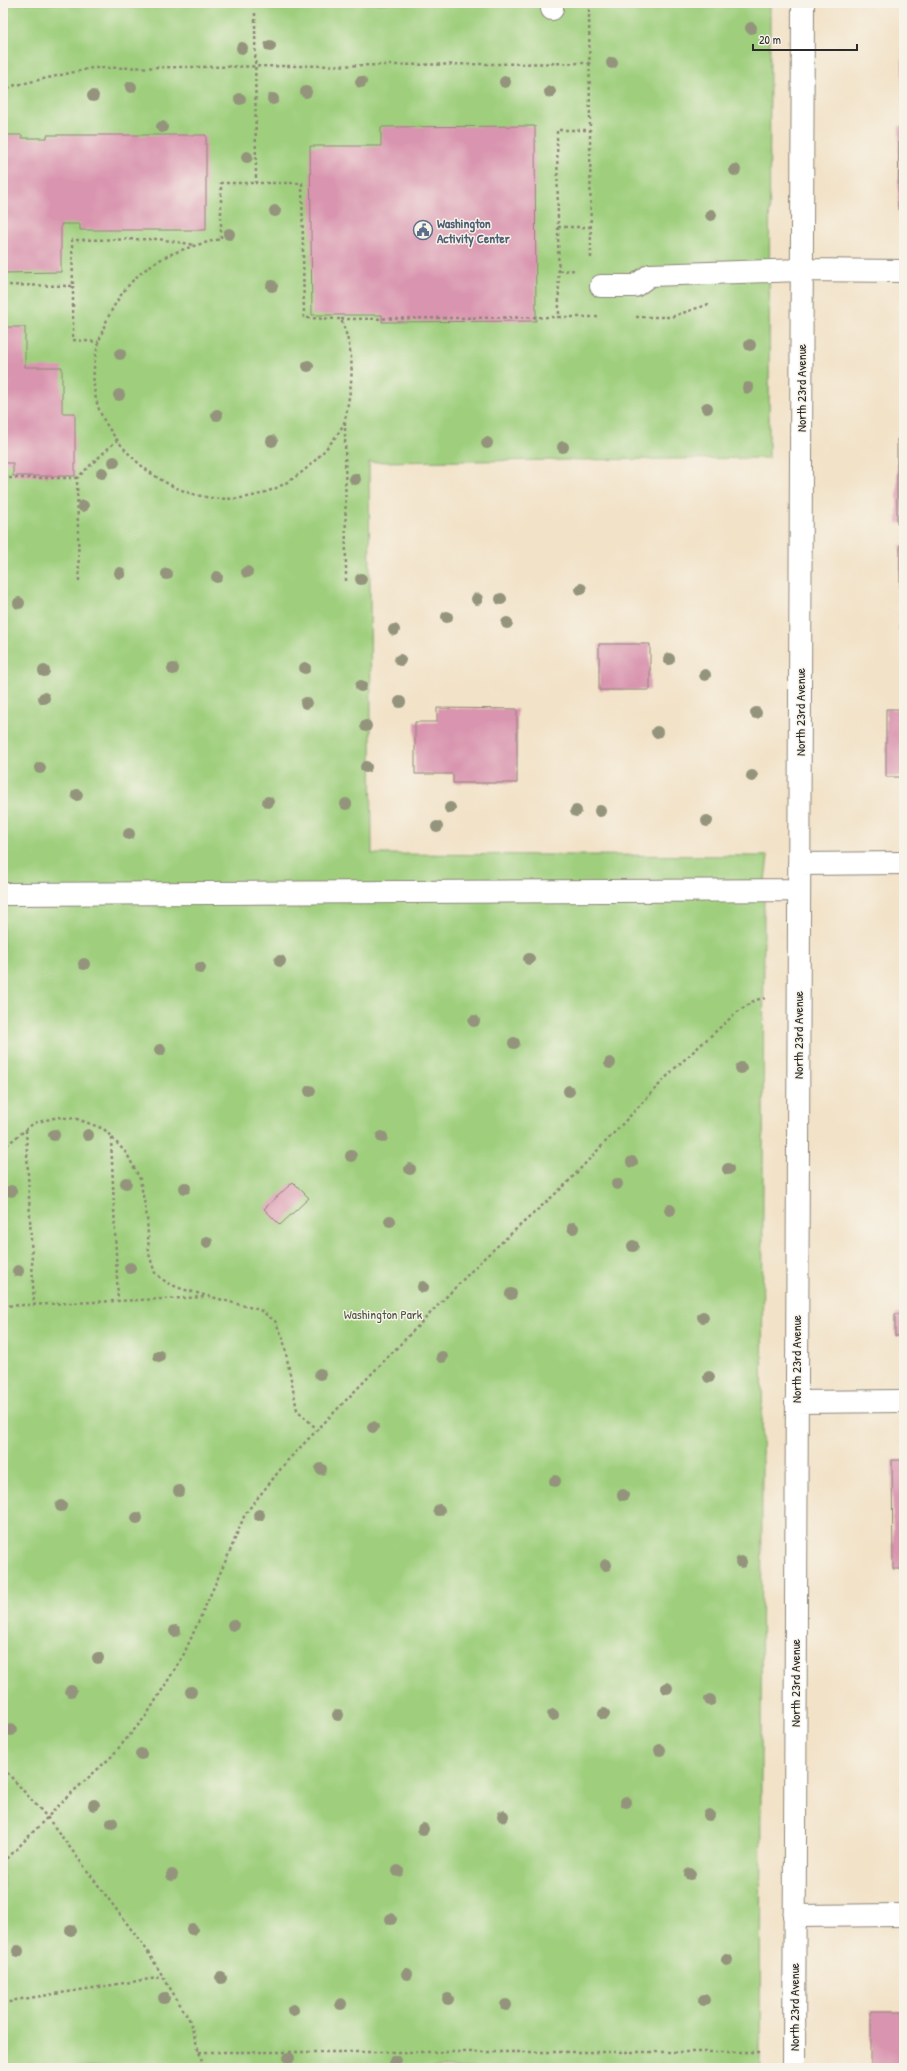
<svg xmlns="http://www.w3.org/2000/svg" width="907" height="2071" font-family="'Patrick Hand',sans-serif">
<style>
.green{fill:#9fcf7d;stroke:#657d54}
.building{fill:#d994af}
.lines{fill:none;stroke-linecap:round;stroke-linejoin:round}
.minor-casing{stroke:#8e8679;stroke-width:24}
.path{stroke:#8e8679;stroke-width:2.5;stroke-dasharray:3 3;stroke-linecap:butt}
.minor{stroke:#fff;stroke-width:22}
.tree{fill:#94947d}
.labels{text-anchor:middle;stroke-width:3;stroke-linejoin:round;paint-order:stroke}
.service-label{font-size:13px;font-weight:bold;fill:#4e5e75;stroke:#f7f3e8;text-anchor:start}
.street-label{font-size:13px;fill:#2b2b2b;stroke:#f7f3e8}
.park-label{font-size:13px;fill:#485440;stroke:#f7f3e8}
</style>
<rect width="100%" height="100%" fill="#f7f3e8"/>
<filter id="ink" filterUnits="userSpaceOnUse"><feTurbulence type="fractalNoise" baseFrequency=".025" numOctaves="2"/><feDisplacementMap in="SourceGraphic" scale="8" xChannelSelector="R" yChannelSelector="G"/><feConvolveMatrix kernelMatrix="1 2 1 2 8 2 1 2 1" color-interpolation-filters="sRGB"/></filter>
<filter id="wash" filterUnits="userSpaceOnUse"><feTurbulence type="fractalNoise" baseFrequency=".012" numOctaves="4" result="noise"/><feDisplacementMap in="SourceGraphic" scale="16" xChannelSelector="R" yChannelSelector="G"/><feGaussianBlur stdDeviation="0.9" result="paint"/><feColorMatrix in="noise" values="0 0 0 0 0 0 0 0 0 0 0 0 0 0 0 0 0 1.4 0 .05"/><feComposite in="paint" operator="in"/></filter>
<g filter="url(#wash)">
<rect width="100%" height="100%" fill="#f2e2c7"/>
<!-- green -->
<path class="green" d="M3,3H770L769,458L369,462L372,854L768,856L764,889L760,2068H3Z"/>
<g id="blocks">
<!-- building -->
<path class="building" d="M902,37H904V104H902Z
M535,126L536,321L382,322V315H312L310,146H381V127Z
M899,126H904V210H898Z
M3,135H22V138H47V135H206V230H80V224H61V272L3,273Z
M3,303H5V327H25V367H62V413H75V476H13V463H3Z
M897,439H904V524L897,523Z
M900,545H904V630H900Z
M599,644H650V690H599Z
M437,708L517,709V783H453V774H415V722H437Z
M886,709H904V777H886Z
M293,1182L309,1198L280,1225L264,1209Z
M895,1314H904V1336H895Z
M892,1460H904V1569H893Z
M904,1783V1792L900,1788Z
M871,2011H904V2068H871Z"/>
</g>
</g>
<g filter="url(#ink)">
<use href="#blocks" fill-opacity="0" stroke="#8e8679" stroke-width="1"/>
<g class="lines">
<defs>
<path id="minor" d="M552,3V9
M601,286H635L650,275L802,270L904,271
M799,864L904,863
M3,894L799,890
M796,1402L904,1401
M794,1916L904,1915
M794,2068L803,3"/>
</defs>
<!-- minor casing -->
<use href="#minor" class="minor-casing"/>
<!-- path -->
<path class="path" d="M589,3L590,130
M255,13L256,183H302L304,318L341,319C353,350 354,371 348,403C347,410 346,419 343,425C338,435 330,444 323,452C268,515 187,513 130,455C116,440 100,419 96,399C90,373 96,346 106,322C130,268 166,251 221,239V183H256
M3,92L12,86L92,68L590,63
M558,227H591
M591,258L590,130H557L559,317H599
M559,271L577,270
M3,285L73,286L72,240L159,239L195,245
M73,286V340L99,342
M636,317H671L709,304
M341,319L559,317
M345,422L346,581
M3,478H77
M79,581L77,478L117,440
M26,1130L34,1305
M111,1138L118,1301
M3,1150L8,1144L34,1123L58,1117L77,1119L104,1129L127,1154L140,1179L147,1217L149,1254L155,1273L167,1283L182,1289L260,1310L275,1321L283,1338L297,1410L318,1430
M3,1306L206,1297
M3,1768L47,1817L146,1949L189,2019L204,2068
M3,1863L66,1798L111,1757L146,1716L183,1656L230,1551L245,1514L287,1461L482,1260L565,1185L674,1069L736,1013L755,1000L765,998
M3,2004L16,2000L163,1977
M199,2052H760"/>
<!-- minor -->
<use href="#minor" class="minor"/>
</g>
<!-- trees -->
<g class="tree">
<circle cx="751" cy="28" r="6"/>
<circle cx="270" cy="46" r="6"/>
<circle cx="242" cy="48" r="6"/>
<circle cx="612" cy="63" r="6"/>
<circle cx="361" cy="82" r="6"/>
<circle cx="505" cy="82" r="6"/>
<circle cx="131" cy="87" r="6"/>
<circle cx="306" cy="92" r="6"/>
<circle cx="550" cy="92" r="6"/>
<circle cx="93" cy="96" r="6"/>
<circle cx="240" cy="99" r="6"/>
<circle cx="273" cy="99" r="6"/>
<circle cx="162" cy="127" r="6"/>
<circle cx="247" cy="157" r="6"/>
<circle cx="735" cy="170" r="6"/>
<circle cx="275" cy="211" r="6"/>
<circle cx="711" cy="215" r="6"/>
<circle cx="229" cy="234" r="6"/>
<circle cx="272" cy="286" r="6"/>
<circle cx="750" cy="345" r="6"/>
<circle cx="120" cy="354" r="6"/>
<circle cx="308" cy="366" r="6"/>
<circle cx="748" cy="388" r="6"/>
<circle cx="119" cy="395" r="6"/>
<circle cx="707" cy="408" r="6"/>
<circle cx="217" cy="415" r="6"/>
<circle cx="272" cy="441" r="6"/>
<circle cx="487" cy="443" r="6"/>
<circle cx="563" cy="447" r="6"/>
<circle cx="114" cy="462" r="6"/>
<circle cx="102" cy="473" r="6"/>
<circle cx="355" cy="479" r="6"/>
<circle cx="83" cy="506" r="6"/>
<circle cx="247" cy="572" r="6"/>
<circle cx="120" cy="573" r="6"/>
<circle cx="167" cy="574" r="6"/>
<circle cx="217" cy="577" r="6"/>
<circle cx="361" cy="579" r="6"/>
<circle cx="581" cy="589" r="6"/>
<circle cx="477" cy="599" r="6"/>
<circle cx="501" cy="599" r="6"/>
<circle cx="19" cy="603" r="6"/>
<circle cx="447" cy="617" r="6"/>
<circle cx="507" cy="623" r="6"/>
<circle cx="394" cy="630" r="6"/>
<circle cx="669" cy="659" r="6"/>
<circle cx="400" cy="660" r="6"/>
<circle cx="305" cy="668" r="6"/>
<circle cx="173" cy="669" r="6"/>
<circle cx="44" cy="671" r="6"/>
<circle cx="705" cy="675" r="6"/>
<circle cx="361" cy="686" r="6"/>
<circle cx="44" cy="698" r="6"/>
<circle cx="400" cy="702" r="6"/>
<circle cx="306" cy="703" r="6"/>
<circle cx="756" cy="713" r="6"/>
<circle cx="366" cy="726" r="6"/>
<circle cx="657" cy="732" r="6"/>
<circle cx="366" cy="767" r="6"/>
<circle cx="40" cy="768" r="6"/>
<circle cx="752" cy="776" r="6"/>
<circle cx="77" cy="795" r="6"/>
<circle cx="268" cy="802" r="6"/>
<circle cx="346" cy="804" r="6"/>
<circle cx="450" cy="808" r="6"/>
<circle cx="576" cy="811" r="6"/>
<circle cx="600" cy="811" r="6"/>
<circle cx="707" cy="821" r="6"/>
<circle cx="437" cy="827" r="6"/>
<circle cx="129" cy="834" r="6"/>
<circle cx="529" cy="959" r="6"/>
<circle cx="280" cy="961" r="6"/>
<circle cx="84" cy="964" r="6"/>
<circle cx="200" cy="968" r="6"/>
<circle cx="474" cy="1021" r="6"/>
<circle cx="514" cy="1043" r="6"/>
<circle cx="160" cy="1050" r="6"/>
<circle cx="610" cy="1063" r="6"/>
<circle cx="741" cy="1068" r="6"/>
<circle cx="310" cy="1091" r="6"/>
<circle cx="569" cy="1091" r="6"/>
<circle cx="54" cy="1135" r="6"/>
<circle cx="88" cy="1135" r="6"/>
<circle cx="382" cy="1137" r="6"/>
<circle cx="351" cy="1156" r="6"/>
<circle cx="632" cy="1162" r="6"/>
<circle cx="410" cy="1169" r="6"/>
<circle cx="728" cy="1169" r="6"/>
<circle cx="126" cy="1183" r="6"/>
<circle cx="617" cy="1184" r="6"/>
<circle cx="185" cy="1188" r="6"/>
<circle cx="11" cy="1191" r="6"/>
<circle cx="670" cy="1210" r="6"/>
<circle cx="390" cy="1221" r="6"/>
<circle cx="573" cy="1228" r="6"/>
<circle cx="207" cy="1242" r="6"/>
<circle cx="633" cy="1246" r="6"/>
<circle cx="130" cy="1268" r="6"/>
<circle cx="18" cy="1271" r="6"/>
<circle cx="423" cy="1287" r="6"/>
<circle cx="511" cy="1294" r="6"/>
<circle cx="703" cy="1317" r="6"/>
<circle cx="159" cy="1356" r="6"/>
<circle cx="442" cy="1357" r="6"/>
<circle cx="320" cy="1374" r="6"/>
<circle cx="709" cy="1377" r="6"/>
<circle cx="373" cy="1427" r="6"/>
<circle cx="321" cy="1469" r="6"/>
<circle cx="555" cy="1481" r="6"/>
<circle cx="179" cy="1491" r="6"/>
<circle cx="623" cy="1495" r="6"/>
<circle cx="61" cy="1506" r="6"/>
<circle cx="439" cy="1510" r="6"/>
<circle cx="259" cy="1515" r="6"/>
<circle cx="137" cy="1518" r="6"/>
<circle cx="741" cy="1562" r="6"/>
<circle cx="606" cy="1565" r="6"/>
<circle cx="233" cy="1625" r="6"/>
<circle cx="175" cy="1631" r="6"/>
<circle cx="98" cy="1658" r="6"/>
<circle cx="667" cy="1688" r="6"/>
<circle cx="71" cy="1691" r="6"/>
<circle cx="191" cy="1692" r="6"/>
<circle cx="710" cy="1700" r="6"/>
<circle cx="604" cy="1714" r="6"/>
<circle cx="338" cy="1715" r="6"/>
<circle cx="553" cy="1715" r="6"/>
<circle cx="11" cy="1730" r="6"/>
<circle cx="660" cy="1750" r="6"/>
<circle cx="141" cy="1754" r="6"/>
<circle cx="626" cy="1802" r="6"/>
<circle cx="94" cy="1805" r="6"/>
<circle cx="709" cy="1815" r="6"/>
<circle cx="503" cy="1816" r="6"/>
<circle cx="112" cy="1823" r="6"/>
<circle cx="423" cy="1829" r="6"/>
<circle cx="398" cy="1871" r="6"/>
<circle cx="690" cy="1874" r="6"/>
<circle cx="172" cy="1875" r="6"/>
<circle cx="391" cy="1919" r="6"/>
<circle cx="192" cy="1929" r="6"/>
<circle cx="71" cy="1930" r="6"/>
<circle cx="18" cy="1951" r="6"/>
<circle cx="727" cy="1960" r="6"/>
<circle cx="407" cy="1974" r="6"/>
<circle cx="221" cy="1978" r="6"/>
<circle cx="164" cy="1998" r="6"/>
<circle cx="448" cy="1999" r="6"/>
<circle cx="704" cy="2000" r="6"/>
<circle cx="341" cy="2004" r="6"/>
<circle cx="506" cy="2005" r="6"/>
<circle cx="293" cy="2010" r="6"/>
<circle cx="289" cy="2058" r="6"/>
<circle cx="395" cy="2061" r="6"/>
</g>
</g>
<!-- icons -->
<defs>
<symbol id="civic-ring" viewBox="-11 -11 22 22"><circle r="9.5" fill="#f7f3e8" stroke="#5c6f8a" stroke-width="1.5"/><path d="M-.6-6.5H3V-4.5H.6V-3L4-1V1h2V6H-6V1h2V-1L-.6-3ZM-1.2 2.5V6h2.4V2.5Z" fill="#5c6f8a"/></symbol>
</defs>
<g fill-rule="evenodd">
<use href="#civic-ring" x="412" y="219" width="22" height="22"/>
</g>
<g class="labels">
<!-- service labels -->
<g class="service-label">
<text x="437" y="228">Washington<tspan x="437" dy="15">Activity Center</tspan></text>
</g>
<!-- street labels -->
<g class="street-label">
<text transform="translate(801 388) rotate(-90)" y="5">North 23rd Avenue</text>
<text transform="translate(800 712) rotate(-90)" y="5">North 23rd Avenue</text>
<text transform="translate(798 1035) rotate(-90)" y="5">North 23rd Avenue</text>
<text transform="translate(796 1359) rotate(-90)" y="5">North 23rd Avenue</text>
<text transform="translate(795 1683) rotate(-90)" y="5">North 23rd Avenue</text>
<text transform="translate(794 2007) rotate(-90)" y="5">North 23rd Avenue</text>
</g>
<!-- park labels -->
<g class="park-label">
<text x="383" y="1319">Washington Park</text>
</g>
</g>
<!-- margin -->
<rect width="907" height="2071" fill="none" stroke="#f7f3e8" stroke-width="16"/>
<!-- scale -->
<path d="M753 44v6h104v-6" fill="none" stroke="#2b2b2b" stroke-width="2"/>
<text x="759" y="44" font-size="12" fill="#2b2b2b" stroke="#f7f3e8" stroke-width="3" paint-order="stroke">20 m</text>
</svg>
